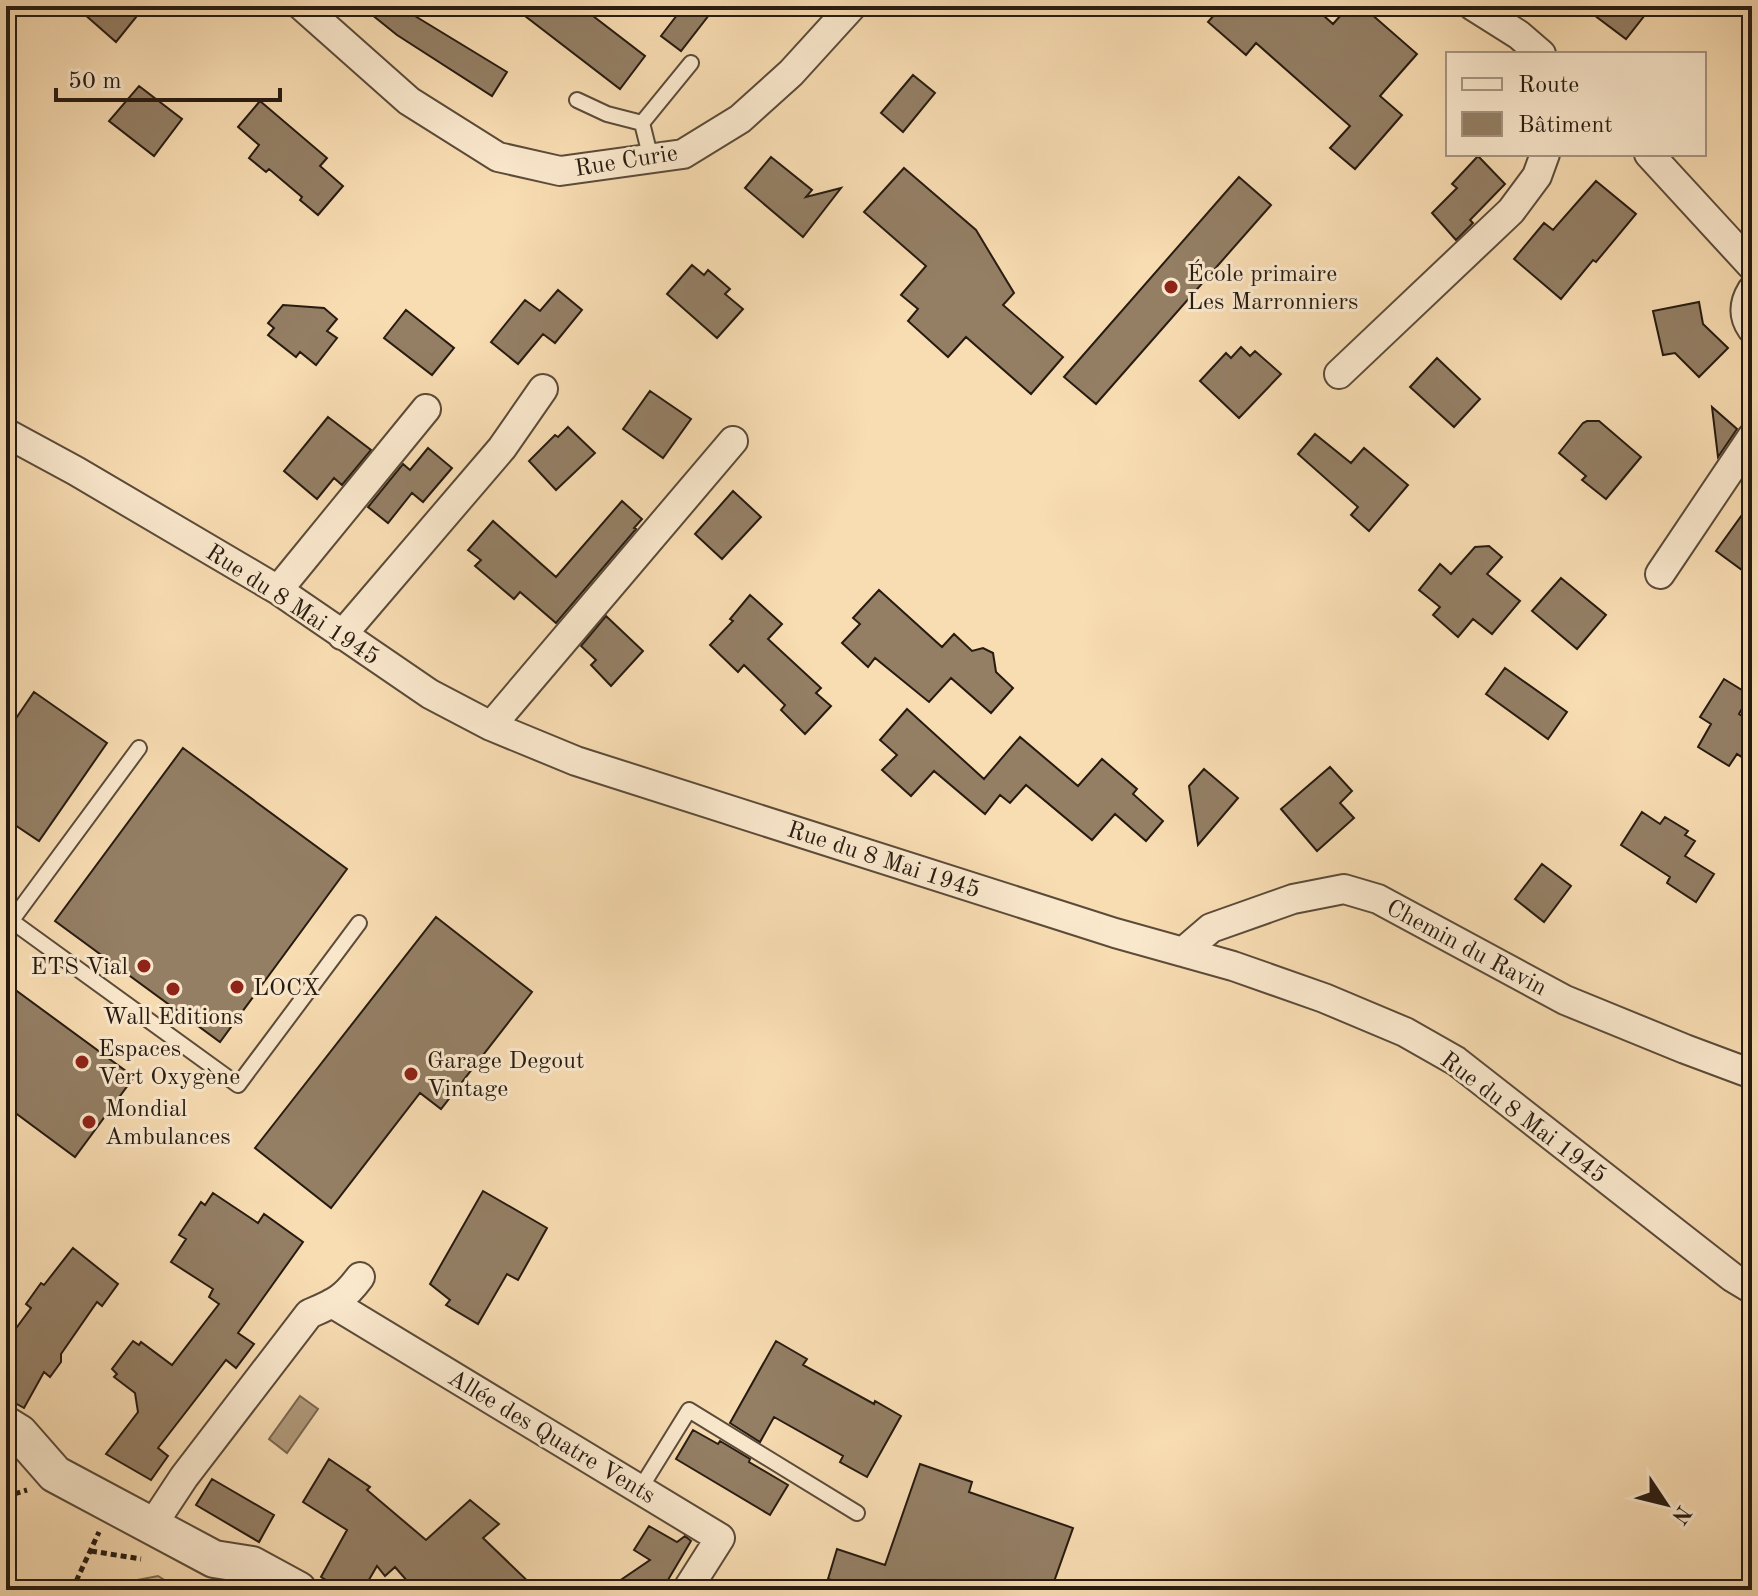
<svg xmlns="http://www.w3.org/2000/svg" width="1758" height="1596" font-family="'Old Standard TT',serif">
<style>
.green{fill:#d4bb97;stroke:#7e6b54;stroke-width:2}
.water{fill:#b19a7b;stroke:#7a6751;stroke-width:2}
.building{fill:#947f65;stroke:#271b11;stroke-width:2}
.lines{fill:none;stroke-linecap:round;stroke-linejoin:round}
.service-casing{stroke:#5b4b39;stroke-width:18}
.minor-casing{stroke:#5b4b39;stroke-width:32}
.tertiary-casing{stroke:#5b4b39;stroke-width:40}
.path{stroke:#271b11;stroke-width:5;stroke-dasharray:6 4;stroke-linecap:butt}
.service{stroke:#fae8cd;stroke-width:14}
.minor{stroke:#fae8cd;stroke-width:28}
.tertiary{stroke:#fae8cd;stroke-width:36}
.poi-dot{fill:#8f2418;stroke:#fae8cd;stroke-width:3}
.labels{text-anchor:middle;stroke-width:6;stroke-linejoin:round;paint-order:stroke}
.street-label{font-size:24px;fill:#271b11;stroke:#fae8cd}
.poi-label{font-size:24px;fill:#271b11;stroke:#fae8cd;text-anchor:start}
</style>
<rect width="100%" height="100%" fill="#f8dcb2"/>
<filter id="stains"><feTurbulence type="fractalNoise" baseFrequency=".0025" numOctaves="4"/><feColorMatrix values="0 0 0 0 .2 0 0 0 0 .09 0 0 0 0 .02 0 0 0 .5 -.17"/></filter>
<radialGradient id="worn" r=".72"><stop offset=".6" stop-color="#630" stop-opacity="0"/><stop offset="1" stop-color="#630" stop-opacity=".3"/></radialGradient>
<!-- green -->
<path class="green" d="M158,1576L181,1590H106L111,1585Z"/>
<!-- water -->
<path class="water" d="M300,1396L318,1409L287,1453L269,1439Z"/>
<!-- building -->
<path class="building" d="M75,6H145L116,42Z
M361,6H403L415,16L507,72L492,96L397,35Z
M512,6H580L645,56L620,89Z
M684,6H716L681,51L661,36Z
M1222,6H1313L1333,24L1349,6H1362L1417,54L1380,96L1402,115L1355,169L1330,148L1350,126L1256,43L1246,55L1208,22Z
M1582,6H1652L1626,39Z
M913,75L935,93L903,132L881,113Z
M139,86L182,119L154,156L109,121Z
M260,101L327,158L320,166L343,186L318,215L300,200L302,197L269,169L266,172L249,158L259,145L238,127Z
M1478,156L1505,184L1470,220L1473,223L1456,240L1432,213L1457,188L1452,184Z
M771,157L812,190L806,197L841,188L803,237L745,188Z
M904,168L976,230L1014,293L1003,305L1063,357L1031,394L966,337L948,357L908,321L918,309L901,295L926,266L864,212Z
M1239,177L1271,205L1096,404L1064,377Z
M1596,181L1636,214L1596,262L1593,260L1561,299L1514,259L1544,223L1553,230Z
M692,265L704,275L708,270L730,289L725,294L743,309L717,338L667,294Z
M558,290L582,310L555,343L543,334L518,364L491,342L525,300L540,311Z
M1699,302L1703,324L1728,348L1699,377L1675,353L1663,355L1653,311Z
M283,305L324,308L337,319L327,331L337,338L316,365L300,352L296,357L268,335L274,328L268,323Z
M406,310L454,348L432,375L384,338Z
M1241,347L1250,356L1255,351L1281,374L1239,418L1200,381L1226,353L1231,358Z
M1437,358L1480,399L1454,427L1410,387Z
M650,391L691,419L663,458L623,429Z
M1712,407L1737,429L1718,457Z
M328,417L371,450L342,485L334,478L317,499L284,471Z
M1587,421H1599L1641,457L1606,499L1582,480L1586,476L1559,453L1583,423Z
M568,427L595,453L556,490L529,461L555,435L558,437Z
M1315,434L1351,463L1364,448L1408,485L1369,531L1351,515L1358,507L1298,454Z
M428,448L452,468L423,502L412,493L388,523L368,507L403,464L410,470Z
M733,491L761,517L722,559L695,534Z
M622,501L642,519L634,528L636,529L556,623L520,592L514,599L475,566L481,560L468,550L493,521L556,577Z
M1752,501V555L1742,570L1716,551Z
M1489,546L1502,557L1487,574L1520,601L1492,634L1473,619L1458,637L1433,615L1440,607L1419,590L1440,564L1451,574L1475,547Z
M1561,578L1606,615L1577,649L1532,611Z
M879,590L942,647L954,634L972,651L983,648L993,653L996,672L1013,688L991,713L951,678L929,702L875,658L868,667L842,643L860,624L853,618Z
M750,595L782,624L768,639L821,688L816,693L831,706L805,734L781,710L785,705L744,665L738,672L710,645L733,621L730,619Z
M606,616L643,651L611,686L591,665L596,660L581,646Z
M1505,668L1567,712L1548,739L1486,694Z
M1724,679L1750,695L1739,714L1752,723V764L1737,754L1729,766L1698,747L1711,724L1700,717Z
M34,692L107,743L39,841L6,819V733Z
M907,709L984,779L1020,737L1078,786L1102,759L1137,789L1133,794L1163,821L1146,841L1115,814L1092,840L1026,785L1010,803L1000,795L985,814L934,771L911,796L882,770L897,755L880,740Z
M183,748L347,869L220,1042L55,921Z
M1330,767L1352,791L1340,803L1354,818L1317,851L1281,809Z
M1204,769L1238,798L1198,845L1189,786Z
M1642,812L1660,824L1665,817L1688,831L1685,835L1695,841L1685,856L1714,874L1696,902L1667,883L1670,877L1621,845Z
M1542,864L1571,886L1544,922L1515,899Z
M436,917L532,992L441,1109L420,1093L331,1208L255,1148Z
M6,983L134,1077L75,1157L6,1106Z
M483,1191L547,1228L518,1280L507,1274L478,1324L446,1305L450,1300L430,1284Z
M213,1193L258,1223L264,1214L303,1242L238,1333L254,1344L236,1368L226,1360L199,1395L158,1448L168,1456L151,1480L106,1454L138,1412L135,1393L114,1377L117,1374L112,1369L133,1341L139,1345L141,1342L172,1365L219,1304L209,1297L213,1289L171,1262L186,1239L179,1235L201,1202L205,1205Z
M73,1248L118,1284L102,1306L97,1302L61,1354V1362L50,1377L44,1372L24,1408L6,1398V1342L31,1308L26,1304L41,1283L44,1285Z
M776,1341L807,1359L803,1365L874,1404L875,1401L901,1416L867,1477L840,1462L843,1456L774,1417L760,1442L730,1423Z
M693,1430L718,1444L720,1441L750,1459L749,1462L788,1485L770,1515L676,1459Z
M329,1459L370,1487L367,1490L426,1540L470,1500L499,1524L483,1538L537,1590H415L395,1567L385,1576L377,1566L363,1590H343L321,1577L347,1530L303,1502Z
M920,1464L972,1482L969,1492L1073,1528L1051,1590H864L828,1579L837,1549L885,1565Z
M212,1479L274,1515L259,1542L196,1505Z
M649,1526L677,1542L685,1536L691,1541L662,1590H606L650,1560L634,1550Z"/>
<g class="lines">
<defs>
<path id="service" d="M577,100L607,114L642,123
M651,159L642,123L691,63
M6,917L238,1085L359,923
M12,920L139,748
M640,1489L689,1410L857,1513"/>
<path id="minor" d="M302,6L409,101L498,157L560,171L683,154L740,119L791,73L852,6
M1473,6L1519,35L1541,54
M1649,154L1752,266
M1752,290C1744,303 1743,316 1752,329
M1339,374L1511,211L1537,176L1545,154
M6,433L76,471L278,590L430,694L491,726L576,761L1115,933L1233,966L1324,998L1405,1032L1456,1061L1732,1277L1752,1289
M1660,574L1752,437
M278,590L426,409
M342,635L502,448L543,389
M491,726L733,441
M1183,952L1211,928L1293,899L1344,889L1378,899L1565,1000L1685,1049L1752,1074
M332,1303L720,1538L687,1590
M151,1527L184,1477L309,1314C334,1303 343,1300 360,1277"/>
<path id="tertiary" d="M6,1425L19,1433L55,1474L214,1559L252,1565L298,1590"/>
</defs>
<!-- service casing -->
<use href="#service" class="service-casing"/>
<!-- minor casing -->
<use href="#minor" class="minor-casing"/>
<!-- tertiary casing -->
<use href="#tertiary" class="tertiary-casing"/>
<!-- path -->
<path class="path" d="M6,1489L14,1494L27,1490
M91,1551L141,1559
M181,1582L195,1590
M72,1590L99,1532"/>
<!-- service -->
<use href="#service" class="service"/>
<!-- minor -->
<use href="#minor" class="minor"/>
<!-- tertiary -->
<use href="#tertiary" class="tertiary"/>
</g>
<!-- markers -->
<g class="poi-dot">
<circle cx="1171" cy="287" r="8"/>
<circle cx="144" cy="966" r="8"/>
<circle cx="237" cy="987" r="8"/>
<circle cx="173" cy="989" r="8"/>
<circle cx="82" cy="1062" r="8"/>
<circle cx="411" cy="1074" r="8"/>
<circle cx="89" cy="1122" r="8"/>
</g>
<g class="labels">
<!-- street labels -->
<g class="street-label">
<text transform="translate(626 160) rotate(-9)" y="8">Rue Curie</text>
<text transform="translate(293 604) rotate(33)" y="8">Rue du 8 Mai 1945</text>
<text transform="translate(884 859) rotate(18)" y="8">Rue du 8 Mai 1945</text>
<text transform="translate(1467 947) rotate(28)" y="8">Chemin du Ravin</text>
<text transform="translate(1524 1117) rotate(37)" y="8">Rue du 8 Mai 1945</text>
<text transform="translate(552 1436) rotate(31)" y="8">Allée des Quatre Vents</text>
</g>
<!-- poi labels -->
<g class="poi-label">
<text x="1187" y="281">École primaire<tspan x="1187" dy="28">Les Marronniers</tspan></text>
<text x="128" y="974" text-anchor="end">ETS Vial</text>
<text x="253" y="995">LOCX</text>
<text x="173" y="1024" text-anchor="middle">Wall Editions</text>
<text x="98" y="1056">Espaces<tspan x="98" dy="28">Vert Oxygène</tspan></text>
<text x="427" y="1068">Garage Degout<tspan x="427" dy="28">Vintage</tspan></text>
<text x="105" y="1116">Mondial<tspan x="105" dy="28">Ambulances</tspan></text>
</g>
</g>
<!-- margin -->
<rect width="1758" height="1596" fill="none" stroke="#f8dcb2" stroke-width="32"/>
<rect x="8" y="8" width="1742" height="1580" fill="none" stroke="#271b11" stroke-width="4"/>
<rect x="16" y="16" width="1726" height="1564" fill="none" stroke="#271b11" stroke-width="2"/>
<!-- legend -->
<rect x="1446" y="52" width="260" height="104" fill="#fae8cd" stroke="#a69682" stroke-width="2"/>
<rect x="1462" y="78" width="40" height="12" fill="#fae8cd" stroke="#a69682" stroke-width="2"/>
<text x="1518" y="92" font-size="24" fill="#271b11">Route</text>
<rect x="1462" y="112" width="40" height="24" fill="#947f65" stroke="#a69682" stroke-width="2"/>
<text x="1518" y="132" font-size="24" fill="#271b11">Bâtiment</text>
<!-- north arrow -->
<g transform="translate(1666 1504) rotate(125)" stroke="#fae8cd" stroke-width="6" paint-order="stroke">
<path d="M0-6L14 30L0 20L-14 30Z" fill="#271b11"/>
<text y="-12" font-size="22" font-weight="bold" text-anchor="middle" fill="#271b11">N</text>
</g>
<!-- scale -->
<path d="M56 88v12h224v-12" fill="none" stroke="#271b11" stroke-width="4"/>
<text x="68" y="88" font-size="24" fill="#271b11" stroke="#fae8cd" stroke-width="6" paint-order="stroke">50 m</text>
<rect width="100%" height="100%" filter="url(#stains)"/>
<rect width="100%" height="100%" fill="url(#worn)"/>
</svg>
